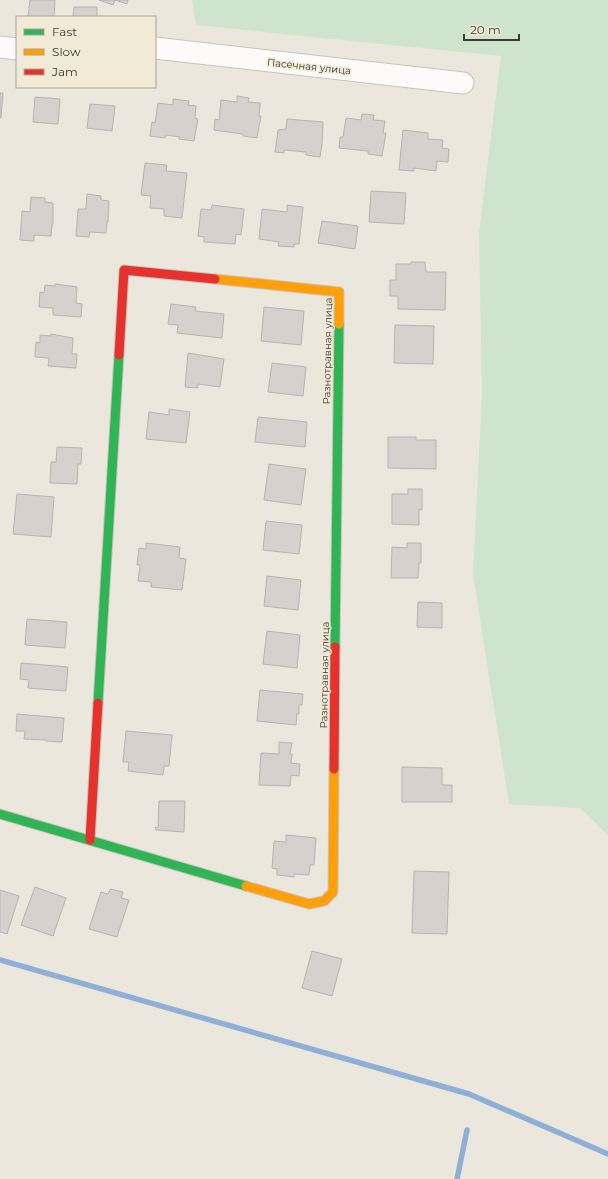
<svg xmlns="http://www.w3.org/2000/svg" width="608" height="1179" font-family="Montserrat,sans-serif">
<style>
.green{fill:#cfe4cc}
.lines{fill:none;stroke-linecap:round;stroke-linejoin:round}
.stream{stroke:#8eb0d6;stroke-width:5.5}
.building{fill:#d7d1ce;stroke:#b8b3b0}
.street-casing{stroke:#c7c4bb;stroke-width:23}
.fast-casing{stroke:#c7c4bb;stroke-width:11}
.slow-casing{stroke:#c7c4bb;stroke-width:11}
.jam-casing{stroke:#c7c4bb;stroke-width:11}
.street{stroke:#fcfbfa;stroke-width:21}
.fast{stroke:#30b455;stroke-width:9}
.slow{stroke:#ff9f0a;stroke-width:9}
.jam{stroke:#e5322d;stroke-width:9}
.labels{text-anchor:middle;stroke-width:3;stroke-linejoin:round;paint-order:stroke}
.street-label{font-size:10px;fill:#3e3b33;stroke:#f1ead6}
</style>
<rect width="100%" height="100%" fill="#ebe7dc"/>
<!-- green -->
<path class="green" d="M192,0H608V835L580,808L509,804L473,574L482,396L479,233L501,56L196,25Z"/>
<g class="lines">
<!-- stream -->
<path class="stream" d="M0,960L469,1094L608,1154
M457,1179L467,1130"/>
</g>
<!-- building -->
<path class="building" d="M30,0H55L54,17H28Z
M99,0H128L127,4L115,0L113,5Z
M74,7H97V17H73Z
M0,93H3L1,118H0Z
M237,96L249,98L248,102L260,103L259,116H261L257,138L243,136V134L214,130L215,119L219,120L221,100L237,102Z
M35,97L60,99L58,124L33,122Z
M173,99L189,101L188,105L196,106L195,118L198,119L194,141L179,139L180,137L166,135L165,138L150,136L152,122L155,123L158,103L173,105Z
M90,104L115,106L112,131L87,128Z
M362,114L374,115L373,120L385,121L383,133H386L382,156L368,154V151L339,148L340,137H343L346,118L361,120Z
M287,119L323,122L322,144L320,157L306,155V152L284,150V153L275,152L278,130L286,129Z
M403,130L428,133V139L443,140L442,148L449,149L448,162L437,161L436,171L414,168V171L399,170Z
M145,163L167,165L166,171L187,173L182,218L164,216V209L150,208L151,196L141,195Z
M371,191L406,193L404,224L369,222Z
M87,194L101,196V200L109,201L108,222H107L106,233L90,232L89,237L76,236L78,209H86Z
M31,197L45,198V202L53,203V224H52L51,236L34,235V241L20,240L22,211L30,212Z
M212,205L244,209L241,235L236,234L235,244L204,242V237L198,236L201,209L211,210Z
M287,205L303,207L299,244H294V247L278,246L279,242L259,239L262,209L287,212Z
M322,221L358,226L355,249L318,243Z
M411,262H425L426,272H446L445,310L398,309V296H390V280H396V264H411Z
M55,284L77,287L76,303L82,304L81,317L53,315V308L39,307L40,292L44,293L45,285L55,286Z
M171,304L196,307L195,311L224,314L222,338L177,333L178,325L168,324Z
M264,307L304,311L301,345L261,341Z
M395,325L434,326L433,364L394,363Z
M51,334L73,338L72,354H77L76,368L48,366L49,358L35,357L36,342L40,343V335L51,336Z
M188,353L224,359L220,387L198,384V388L185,387Z
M272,363L306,367L303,396L268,392Z
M169,409L190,412L186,443L146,439L149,412L169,415Z
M258,417L307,422L305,447L255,442Z
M388,437H416V440H436V469L388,468Z
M57,447L82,448L81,464H78L77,484L50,483L51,462H56Z
M269,464L306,469L301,505L264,500Z
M408,489H422V510L419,509V525L392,524V494H408Z
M17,494L54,497L51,537L13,534Z
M266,521L302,525L299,554L263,550Z
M146,543L180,547L179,558L186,559L182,590L151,587V582L138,581L140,565H137L139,548L146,549Z
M407,543H421V563H419L418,578H391L392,547L407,548Z
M267,576L301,580L298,610L264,606Z
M418,602L442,603V628L417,627Z
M27,619L67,622L65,648L25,645Z
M267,631L300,635L297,668L263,664Z
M21,663L68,667L66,691L28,688L29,680L20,679Z
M260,690L303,694L302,705H299V714H297L296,725L257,721Z
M17,714L64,718L62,742L46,741V740L24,739L25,731H16Z
M126,731L172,735L169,766H164L163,775L128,771L129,762H123Z
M279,742L292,743L290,754H292L291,763L300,764L299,776L291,775L290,786L259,785L261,753L279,754Z
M402,767L442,768V785H452V802H402Z
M159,801H185L184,832L156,830L155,827L158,828Z
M286,835L316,838L314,865H310L309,875L294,874V877L277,875V869L272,868L274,841L286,842Z
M414,871L449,872L447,934L412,933Z
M35,887L66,898L53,936L21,925Z
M110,889L123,892L121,898L129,900L117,937L89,929L101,892L108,894Z
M0,890L19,896L7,934L0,932Z
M312,951L342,959L332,996L302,988Z"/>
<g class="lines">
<defs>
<path id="street" d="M0,47L17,49
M155,48L463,83"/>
<path id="fast" d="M335,647L339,324
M98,703L119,355
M0,814L246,886"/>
<path id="slow" d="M215,279L339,292V324
M246,886L309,904L324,901L333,892L334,769"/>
<path id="jam" d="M119,355L124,270L215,279
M334,769L335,647
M90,840L98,703"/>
</defs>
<!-- street casing -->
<use href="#street" class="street-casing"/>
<!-- fast casing -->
<use href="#fast" class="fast-casing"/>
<!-- slow casing -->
<use href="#slow" class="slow-casing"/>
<!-- jam casing -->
<use href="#jam" class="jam-casing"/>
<!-- street -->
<use href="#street" class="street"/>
<!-- fast -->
<use href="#fast" class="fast"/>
<!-- slow -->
<use href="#slow" class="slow"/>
<!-- jam -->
<use href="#jam" class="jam"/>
</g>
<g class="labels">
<!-- street labels -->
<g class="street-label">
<text transform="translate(309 66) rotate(6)" y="4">Пасечная улица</text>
<text transform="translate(327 351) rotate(-89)" y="4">Разнотравная улица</text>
<text transform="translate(324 675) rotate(-89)" y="4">Разнотравная улица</text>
</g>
</g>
<!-- legend -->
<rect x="16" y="16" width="140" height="72" fill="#f1ead6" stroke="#a9a495"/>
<rect x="24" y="29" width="20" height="6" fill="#30b455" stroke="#a9a495"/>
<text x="52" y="36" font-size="12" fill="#3e3b33">Fast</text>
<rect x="24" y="49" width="20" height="6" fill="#ff9f0a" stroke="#a9a495"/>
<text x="52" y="56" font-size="12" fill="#3e3b33">Slow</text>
<rect x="24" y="69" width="20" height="6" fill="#e5322d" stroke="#a9a495"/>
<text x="52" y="76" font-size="12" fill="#3e3b33">Jam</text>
<!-- scale -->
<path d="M464 34v6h55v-6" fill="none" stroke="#3e3b33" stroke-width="2"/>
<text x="470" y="34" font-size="12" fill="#3e3b33" stroke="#f1ead6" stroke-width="3" paint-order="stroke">20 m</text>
</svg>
